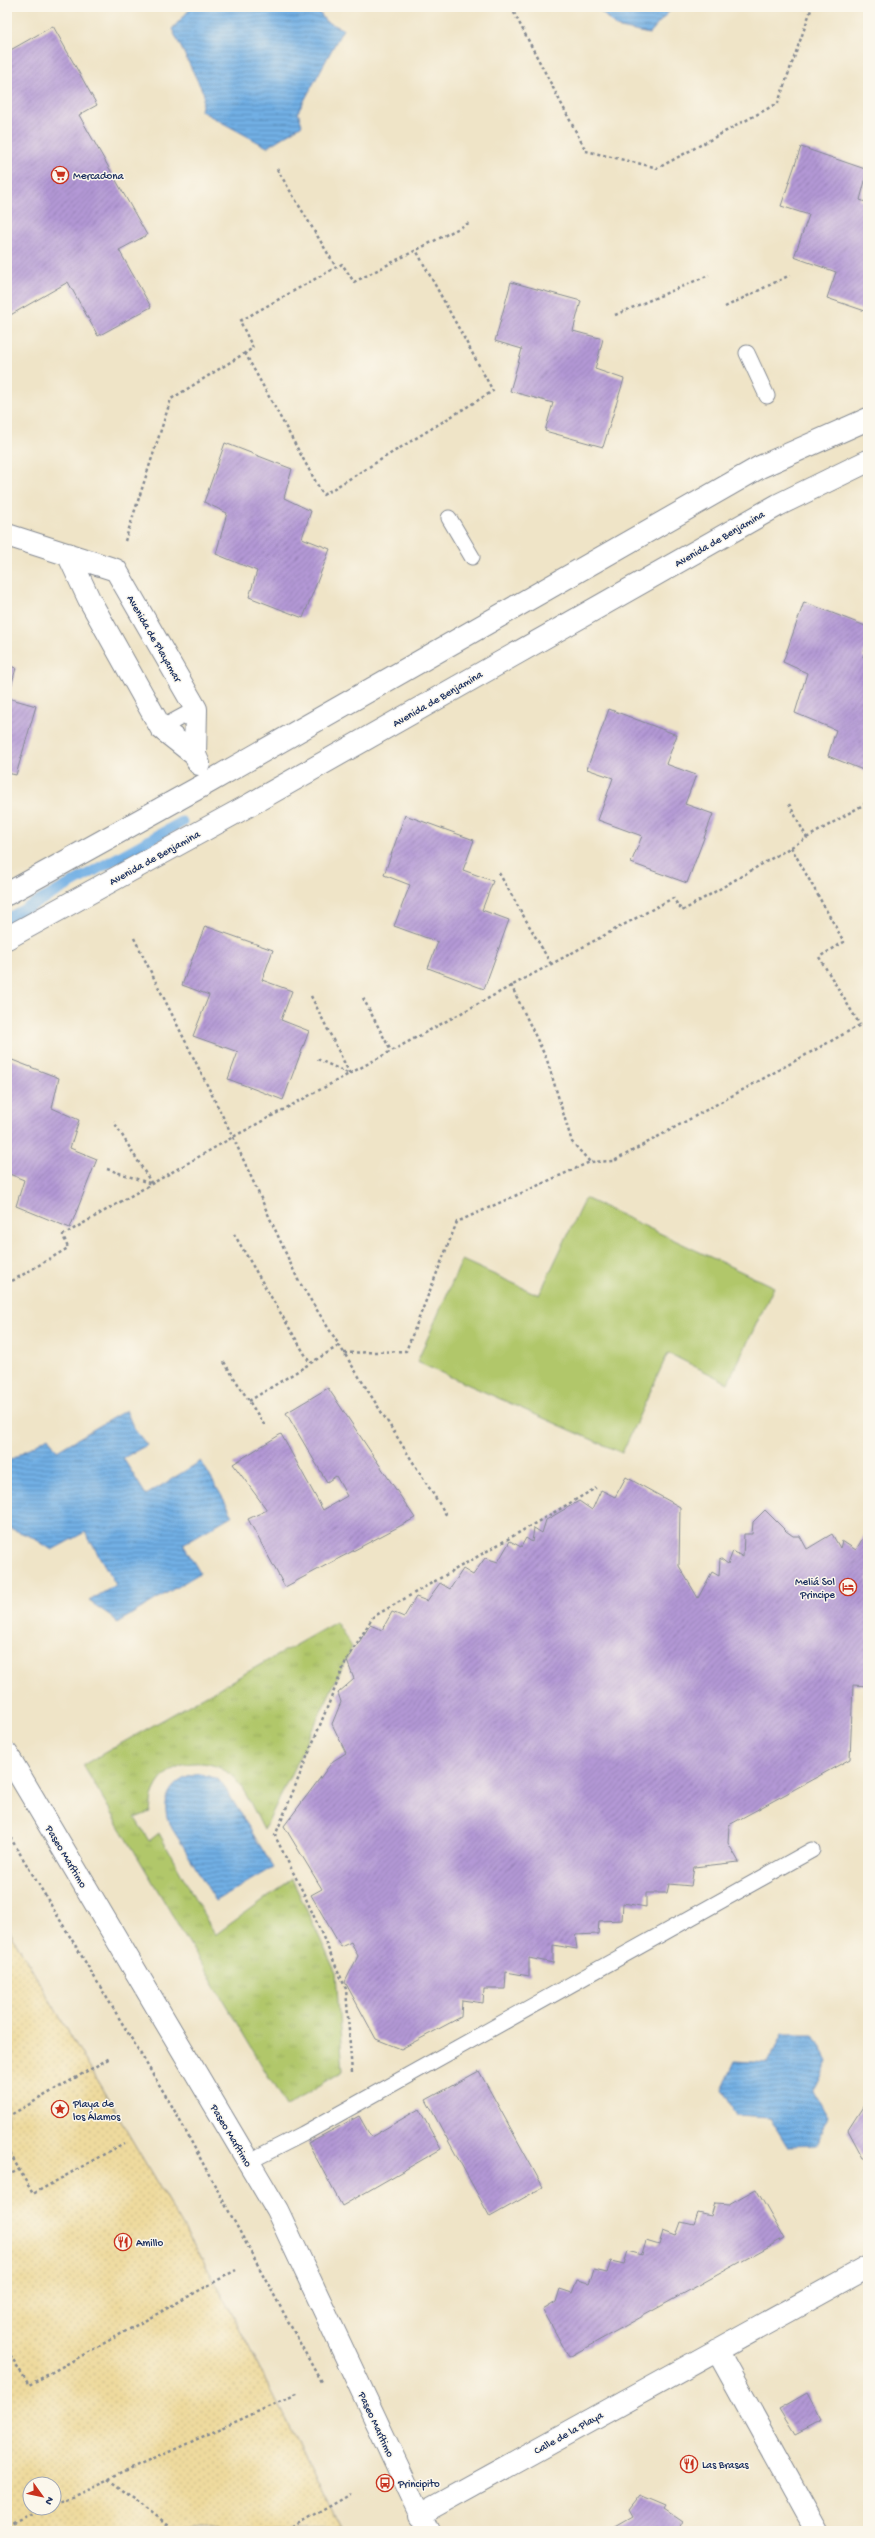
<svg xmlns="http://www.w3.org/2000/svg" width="875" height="2538" font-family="'Gochi Hand',sans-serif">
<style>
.grass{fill:url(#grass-tufts);stroke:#667b64}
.sand{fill:url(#sand-dots);stroke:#84847e;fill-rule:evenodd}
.green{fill:#b1c76b;stroke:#667b64}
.water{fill:url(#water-rules);stroke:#466fa1}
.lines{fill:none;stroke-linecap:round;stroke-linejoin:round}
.stream{stroke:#71afe4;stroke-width:11}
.building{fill:url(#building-hatch)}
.lane-casing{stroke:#858a92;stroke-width:17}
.street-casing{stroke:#858a92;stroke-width:24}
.path{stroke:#858a92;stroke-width:2.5;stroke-dasharray:3 3;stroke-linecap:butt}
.lane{stroke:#fff;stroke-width:15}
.street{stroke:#fff;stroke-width:22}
.labels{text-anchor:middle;stroke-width:3;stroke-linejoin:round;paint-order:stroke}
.poi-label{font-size:11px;fill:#1b2f5e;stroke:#fbf7ec;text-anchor:start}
.street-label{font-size:11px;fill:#1b2f5e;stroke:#fbf7ec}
</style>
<defs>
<pattern id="grass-tufts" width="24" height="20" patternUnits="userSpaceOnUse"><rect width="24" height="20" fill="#b1c76b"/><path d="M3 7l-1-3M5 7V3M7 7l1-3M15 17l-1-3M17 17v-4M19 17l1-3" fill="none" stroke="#98ab5f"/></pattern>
<pattern id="sand-dots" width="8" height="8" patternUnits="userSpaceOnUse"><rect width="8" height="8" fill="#eeda9e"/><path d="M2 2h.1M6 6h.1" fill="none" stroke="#ccbb8a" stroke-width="1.8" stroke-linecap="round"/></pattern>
<pattern id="water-rules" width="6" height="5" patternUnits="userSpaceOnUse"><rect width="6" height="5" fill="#71afe4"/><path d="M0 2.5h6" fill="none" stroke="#5c8fbc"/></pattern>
<pattern id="building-hatch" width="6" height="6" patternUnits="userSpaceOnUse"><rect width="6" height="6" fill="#b398d5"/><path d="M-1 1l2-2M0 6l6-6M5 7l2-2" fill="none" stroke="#917cb0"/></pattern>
</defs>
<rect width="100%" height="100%" fill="#fbf7ec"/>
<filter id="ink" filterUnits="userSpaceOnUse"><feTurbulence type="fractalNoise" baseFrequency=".025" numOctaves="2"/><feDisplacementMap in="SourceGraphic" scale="8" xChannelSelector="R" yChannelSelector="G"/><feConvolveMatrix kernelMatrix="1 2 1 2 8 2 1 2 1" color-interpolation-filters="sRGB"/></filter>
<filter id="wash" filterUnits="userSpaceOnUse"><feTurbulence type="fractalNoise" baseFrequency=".012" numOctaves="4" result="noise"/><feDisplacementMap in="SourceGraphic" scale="16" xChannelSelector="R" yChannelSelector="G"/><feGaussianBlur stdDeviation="0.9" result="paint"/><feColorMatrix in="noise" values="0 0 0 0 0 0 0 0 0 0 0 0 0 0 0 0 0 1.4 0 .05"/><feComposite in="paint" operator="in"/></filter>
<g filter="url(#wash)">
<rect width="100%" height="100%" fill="#efe4c7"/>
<!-- grass -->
<path class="grass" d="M336,1622L352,1647L264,1830C256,1815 246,1791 235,1779C212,1754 168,1758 154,1791C151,1797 151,1806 150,1812L135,1818L149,1841L159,1833L215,1935L292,1879L336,1973L343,2071L286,2106L83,1765Z"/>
<!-- sand -->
<path class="sand" d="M7,1927L220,2290L342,2531H7ZM30,2484H54V2508H30Z"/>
<!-- green -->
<path class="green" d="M585,1198L774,1287L728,1383L668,1353L622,1453L417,1362L462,1260L539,1295Z"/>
<!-- water -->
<path class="water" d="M192,7H316L325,21L343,29L298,112L302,125L267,147L201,111L204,94L172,29Z
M596,7H673L649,34L616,27Z
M126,1410L134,1429L147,1445L123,1458L146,1495L201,1461L233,1515L183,1544L200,1573L117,1623L111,1616L89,1601L116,1585L85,1532L52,1550L32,1537L7,1527V1462L48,1437L57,1451Z
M201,1774L215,1778L222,1783L273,1867L216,1901C204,1882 193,1863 182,1844C177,1836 170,1827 167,1817C161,1792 178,1776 201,1774Z
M783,2034H814L828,2062L813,2092L828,2117L817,2145L787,2146L770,2118L737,2116L722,2089L735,2061L768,2063Z"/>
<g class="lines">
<!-- stream -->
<path class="stream" d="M7,919L182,822"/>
</g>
<g id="blocks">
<!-- building -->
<path class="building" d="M53,26L97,105L79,115L147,235L119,250L151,307L98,336L68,282L7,317V52Z
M801,147L868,170L860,200L868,203V312L827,298L836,272L794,257L809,215L781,206Z
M511,282L581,301L573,331L603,339L595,369L624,379L603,447L545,431L553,403L510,391L522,349L495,341Z
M225,443L292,469L284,498L311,511L302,538L330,549L303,618L249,597L257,571L216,554L227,513L204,502Z
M804,602L868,627V639L863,657L868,659V772L828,756L836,730L795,713L807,673L783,662Z
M7,665L16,668L8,698L36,706L16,775L7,773Z
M609,709L677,735L666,764L696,775L685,804L713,814L687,883L631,863L642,836L598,820L613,778L587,769Z
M405,815L474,840L463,870L493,881L482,910L509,920L484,989L428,968L438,942L394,926L410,885L384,875Z
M205,926L273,950L262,980L292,991L281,1020L309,1031L283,1100L228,1079L238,1052L193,1036L209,995L182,985Z
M7,1058L59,1078L52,1108L79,1120L70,1148L97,1159L70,1228L16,1206L24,1180L7,1173Z
M328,1388L415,1518L285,1587L248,1519L267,1510L233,1464L281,1434L323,1510L347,1496L336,1476L327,1482L286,1413Z
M626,1477L680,1507L679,1566L698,1598L712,1572L719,1576L720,1558L728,1564L733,1551L743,1557L744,1534H752L753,1522L765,1510L786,1531L793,1536H800L807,1549L832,1534L840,1548L842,1541L856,1550L868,1529V1686L853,1685L850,1759L729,1825L728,1843L739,1862L694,1867L691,1886L669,1884L667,1893H646V1907L623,1903L622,1920L599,1921L598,1934L575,1935L577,1949L553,1945V1963L529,1958V1976L506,1972L505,1989H484L483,2003L462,2000L461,2017L401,2049L376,2039L345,1982L358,1956L351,1942L341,1947L311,1895L322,1889L284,1826L333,1761L346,1753L332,1724L341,1702L338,1693L354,1679L347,1661L370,1625L382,1630L392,1612L404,1617L416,1597L427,1601L440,1583L450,1589L463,1569L473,1575L485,1558L498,1562L510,1541L521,1547L526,1538L532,1542L534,1528L542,1533L546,1520L579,1501L592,1510L601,1490L615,1497Z
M479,2071L543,2187L490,2217L426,2100Z
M866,2102L868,2158H863L848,2130Z
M419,2109L441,2149L342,2206L308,2143L359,2116L371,2137Z
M756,2189L784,2238L569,2357L543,2310L556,2302L560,2289L572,2293L577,2280L589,2283L594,2270L607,2273L611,2261L624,2264L628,2251L642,2255L646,2241L659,2245L663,2231L676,2236L681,2222L694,2225L698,2213L711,2216L715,2203L729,2204Z
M807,2393L822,2421L795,2435L779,2409Z
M640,2495L666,2506L664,2509L683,2522L678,2531H612L611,2529L632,2517L628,2510Z"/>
</g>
</g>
<g filter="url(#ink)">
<use href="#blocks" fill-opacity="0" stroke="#858a92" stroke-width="1"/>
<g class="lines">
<defs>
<path id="lane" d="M747,353L767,396
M449,518L472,557
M161,728L196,709
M248,2162L303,2134L812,1850"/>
<path id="street" d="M7,535L116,570L196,709L195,755
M68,554L89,599L161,728L195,755L199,764
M7,894L209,782L760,467L868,419
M7,938L244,808L778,505L868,461
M7,1754L277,2210L428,2531
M717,2350L817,2531
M419,2515L868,2267"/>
</defs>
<!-- lane casing -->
<use href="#lane" class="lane-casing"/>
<!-- street casing -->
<use href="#street" class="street-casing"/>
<!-- path -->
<path class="path" d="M511,7L586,151L658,168L778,103L812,7
M277,169L336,267
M725,307L790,275
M615,315L709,275
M245,353L323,495L493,391L416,250
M125,541L171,399L253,348L240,321L342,264L354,282L471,222
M789,804L807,838
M791,847L844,942L819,957L860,1025
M499,873L551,964
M134,938L233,1137L298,1280L447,1516
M511,985L547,1060L572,1142L590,1162
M311,996L350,1074L315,1058
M363,998L391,1051
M107,1169L152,1184L114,1122
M234,1234L310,1363
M7,1284L68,1248L63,1235L233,1137L673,898L682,911L868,802
M344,1353L406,1351L457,1222L590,1162L614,1161L860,1025L868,1023
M224,1362L265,1426
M249,1401L340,1345
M7,1832L172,2106L321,2382
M352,2073L346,1989L304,1894L275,1836L346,1661L373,1617L596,1488
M7,2117L110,2058
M7,2148L33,2194L124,2143
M7,2176L20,2169
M7,2350L29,2385L236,2270
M108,2479L176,2531
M54,2504L299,2393
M7,2526L46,2508
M287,2531L351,2494"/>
<!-- lane -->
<use href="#lane" class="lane"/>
<!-- street -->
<use href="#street" class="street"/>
</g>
</g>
<!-- icons -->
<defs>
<symbol id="supermarket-ring" viewBox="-11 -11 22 22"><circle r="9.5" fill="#fbf7ec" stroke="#c8321e" stroke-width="1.5"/><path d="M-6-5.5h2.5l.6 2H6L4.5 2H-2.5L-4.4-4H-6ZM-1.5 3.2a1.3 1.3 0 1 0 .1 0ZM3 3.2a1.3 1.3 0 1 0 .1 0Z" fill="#c8321e"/></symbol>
<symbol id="hotel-ring" viewBox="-11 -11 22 22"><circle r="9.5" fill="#fbf7ec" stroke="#c8321e" stroke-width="1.5"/><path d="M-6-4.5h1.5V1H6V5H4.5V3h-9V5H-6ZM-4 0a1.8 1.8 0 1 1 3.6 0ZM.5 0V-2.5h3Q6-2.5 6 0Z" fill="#c8321e"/></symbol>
<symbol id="sight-ring" viewBox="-11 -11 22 22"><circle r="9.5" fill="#fbf7ec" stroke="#c8321e" stroke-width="1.5"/><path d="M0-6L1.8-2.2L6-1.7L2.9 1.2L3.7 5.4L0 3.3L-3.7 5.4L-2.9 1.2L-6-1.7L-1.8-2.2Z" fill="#c8321e"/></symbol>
<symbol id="restaurant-ring" viewBox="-11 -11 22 22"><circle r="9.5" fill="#fbf7ec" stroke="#c8321e" stroke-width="1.5"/><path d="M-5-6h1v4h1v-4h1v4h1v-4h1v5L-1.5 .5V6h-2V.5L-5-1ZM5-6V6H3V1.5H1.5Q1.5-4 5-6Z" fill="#c8321e"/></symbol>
<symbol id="bus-ring" viewBox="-11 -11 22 22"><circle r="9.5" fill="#fbf7ec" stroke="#c8321e" stroke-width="1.5"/><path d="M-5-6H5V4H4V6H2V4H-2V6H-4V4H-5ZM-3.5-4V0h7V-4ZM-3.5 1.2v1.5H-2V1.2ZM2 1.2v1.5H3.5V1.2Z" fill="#c8321e"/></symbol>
</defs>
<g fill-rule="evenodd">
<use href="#supermarket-ring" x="50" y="165" width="20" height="20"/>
<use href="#hotel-ring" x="838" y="1577" width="20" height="20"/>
<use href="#sight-ring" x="50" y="2099" width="20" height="20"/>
<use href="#restaurant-ring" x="113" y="2232" width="20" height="20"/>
<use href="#restaurant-ring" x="679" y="2454" width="20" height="20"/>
<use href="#bus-ring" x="375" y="2473" width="20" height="20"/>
</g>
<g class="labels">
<!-- poi labels -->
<g class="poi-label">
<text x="73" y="179">Mercadona</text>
<text x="835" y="1585" text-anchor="end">Meliá Sol<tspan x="835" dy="13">Principe</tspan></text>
<text x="73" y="2107">Playa de<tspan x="73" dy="13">los Álamos</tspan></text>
<text x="136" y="2246">Amillo</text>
<text x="702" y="2468">Las Brasas</text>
<text x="398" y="2487">Principito</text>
</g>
<!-- street labels -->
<g class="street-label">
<text transform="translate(719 538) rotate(-30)" y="4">Avenida de Benjamina</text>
<text transform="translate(155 638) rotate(60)" y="4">Avenida de Playamar</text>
<text transform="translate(437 698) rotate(-30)" y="4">Avenida de Benjamina</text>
<text transform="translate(154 857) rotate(-29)" y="4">Avenida de Benjamina</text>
<text transform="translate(67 1856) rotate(59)" y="4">Paseo Marítimo</text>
<text transform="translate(232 2135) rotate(59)" y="4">Paseo Marítimo</text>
<text transform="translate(377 2424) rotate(65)" y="4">Paseo Marítimo</text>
<text transform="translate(568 2432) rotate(-29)" y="4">Calle de la Playa</text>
</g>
</g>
<!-- margin -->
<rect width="875" height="2538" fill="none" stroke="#fbf7ec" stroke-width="24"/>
<!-- north arrow -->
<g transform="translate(42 2496) rotate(123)"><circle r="19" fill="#fbf7ec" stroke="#a1a7b3"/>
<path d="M0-3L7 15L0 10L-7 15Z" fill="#c8321e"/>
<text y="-6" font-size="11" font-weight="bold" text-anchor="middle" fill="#1b2f5e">N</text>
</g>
</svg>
